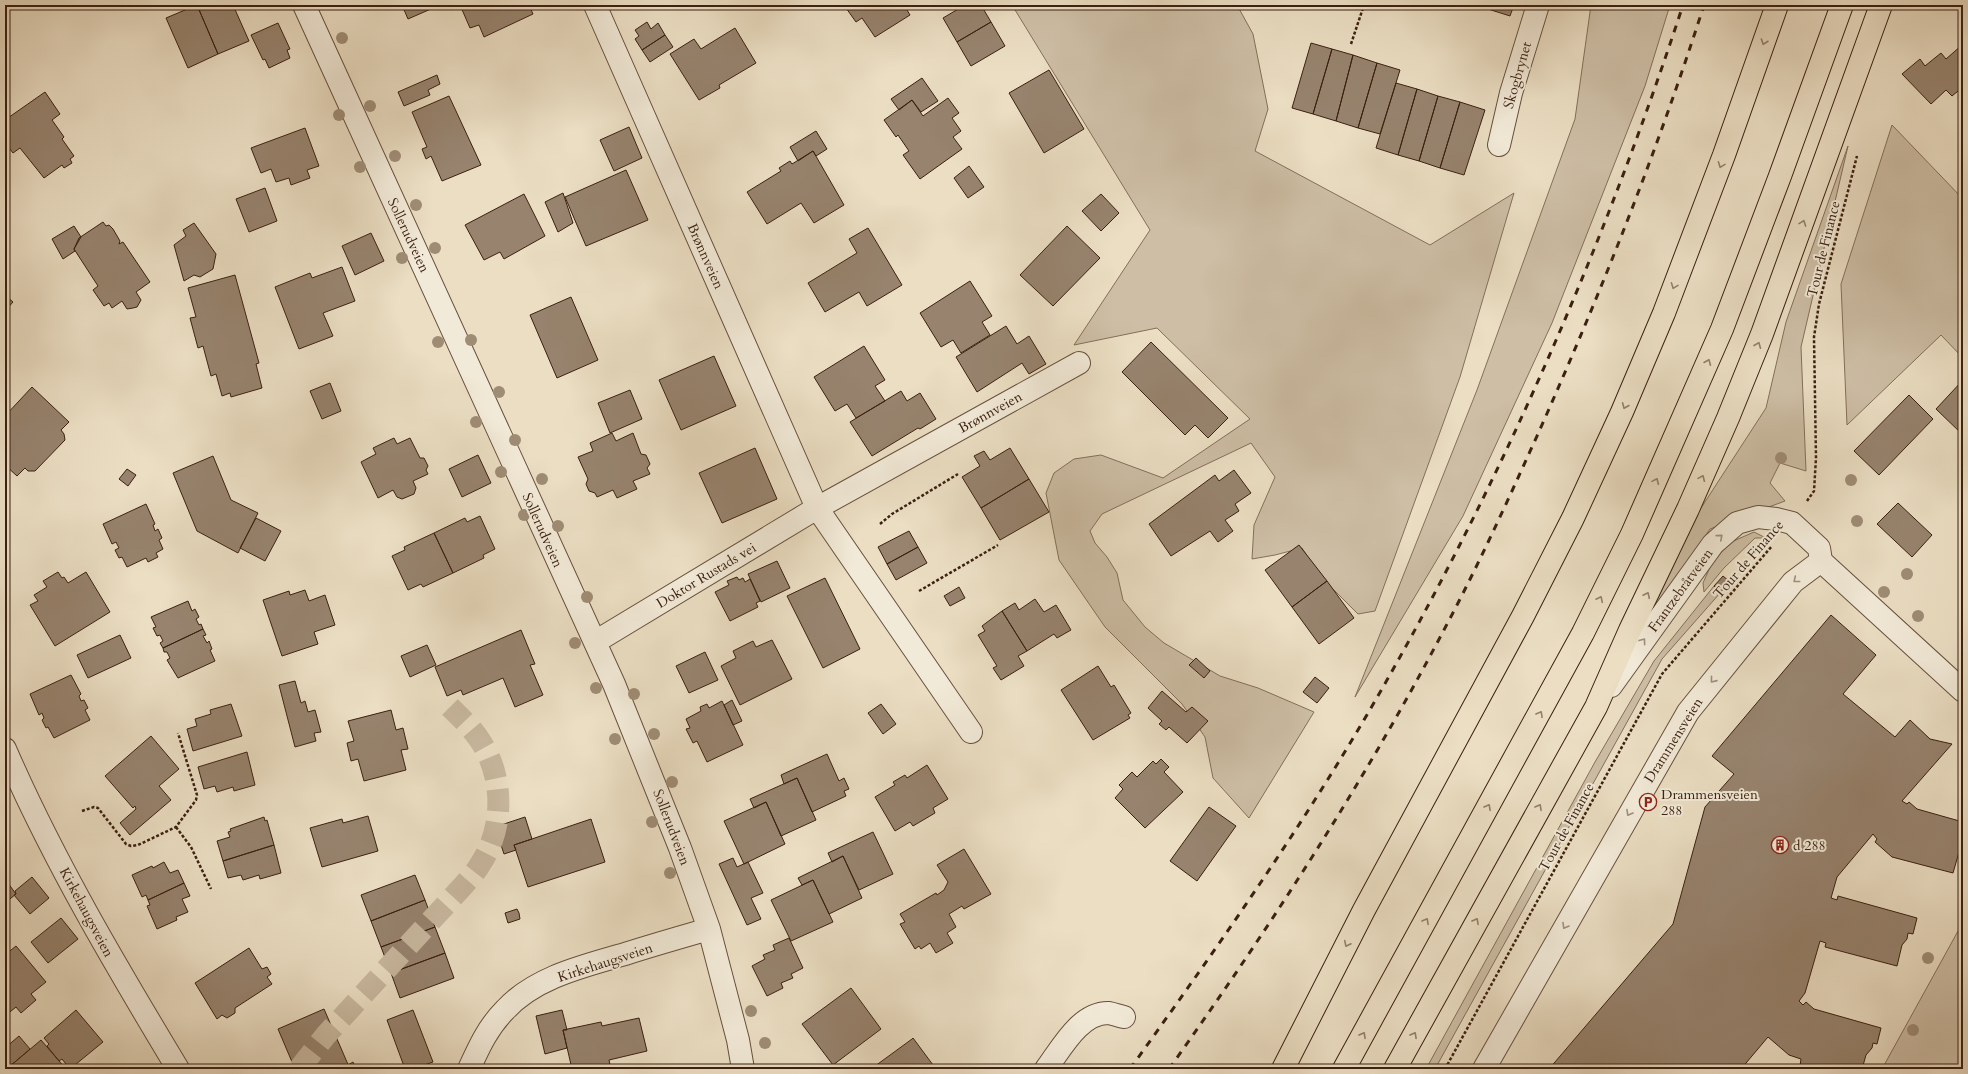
<svg xmlns="http://www.w3.org/2000/svg" width="1968" height="1074" font-family="Cardo,serif">
<style>
.green{fill:#cdbea5;stroke:#846f5b}
.building{fill:#97836e;stroke:#3b2011}
.lines{fill:none;stroke-linecap:round;stroke-linejoin:round}
.minor-tunnel{stroke:#c8b89f;stroke-width:22;stroke-dasharray:22 11;stroke-linecap:butt}
.minor-casing{stroke:#67503e;stroke-width:24}
.highway-casing{stroke:#3b2011;stroke-width:24}
.path{stroke:#3b2011;stroke-width:2.5;stroke-dasharray:3 2;stroke-linecap:butt}
.minor{stroke:#f2ead8;stroke-width:22}
.highway{stroke:#ebdec3;stroke-width:22}
.rail{stroke:#3b2011;stroke-width:3;stroke-dasharray:7 7;stroke-linecap:butt}
.tree{fill:#9f8c75}
.oneway{stroke:#937f6a}
.oneway2{stroke:#a08f7e}
.labels{text-anchor:middle;stroke-width:4;stroke-linejoin:round;paint-order:stroke}
.street-label{font-size:14px;fill:#3b2011;stroke:#f2ead8}
.poi-label{font-size:14px;fill:#3b2011;stroke:#f2ead8;text-anchor:start}
</style>
<rect width="100%" height="100%" fill="#ebdec3"/>
<filter id="stains"><feTurbulence type="fractalNoise" baseFrequency=".005" numOctaves="4"/><feColorMatrix values="0 0 0 0 .2 0 0 0 0 .09 0 0 0 0 .02 0 0 0 .5 -.17"/></filter>
<radialGradient id="worn" r=".72"><stop offset=".6" stop-color="#630" stop-opacity="0"/><stop offset="1" stop-color="#630" stop-opacity=".3"/></radialGradient>
<!-- green -->
<path class="green" d="M1012,5H1237L1253,34L1268,109L1255,151L1430,245L1514,193L1460,377L1375,611L1358,614L1321,577L1302,548L1275,555L1252,559L1254,525L1275,477L1251,443L1102,514L1090,531L1095,543L1107,557L1117,573L1123,600L1145,627L1164,643L1220,676L1258,688L1314,712L1249,818L1213,778L1205,737L1182,704L1105,627L1059,560L1046,493L1054,473L1074,459L1101,455L1163,478L1250,419L1157,328L1074,345L1150,230Z
M1591,5H1670L1645,86L1552,323L1463,516L1355,697L1477,390L1575,119Z
M1892,125L1963,199V358L1941,335L1847,425L1841,284Z
M1848,146L1801,347L1806,471L1780,463L1770,483L1785,501L1710,529L1642,630L1701,508L1766,408L1786,322Z
M1754,532L1766,538H1755L1724,568L1704,592L1703,583L1711,565L1729,543Z
M1714,586L1721,592L1662,659L1435,1069H1426L1595,762L1654,661Z
M1963,922V1069H1882Z"/>
<!-- building -->
<path class="building" d="M197,5L218,54L188,68L166,18Z
M197,5H233L249,41L218,54Z
M402,5H440L408,19Z
M460,5H529L533,14L484,37L479,25L470,28Z
M851,5H904L910,15L875,37L862,18L856,22L846,8Z
M965,5H981L991,22L957,42L943,18Z
M1474,5H1489L1488,9Z
M1489,5H1514L1510,16L1488,9Z
M647,22L651,29L658,23L665,35L642,50L635,39L639,36L635,30Z
M991,22L1005,46L971,66L957,42Z
M278,23L290,49L287,50L290,58L269,68L265,59L263,60L251,35Z
M735,28L756,63L719,85L720,88L699,100L670,54L694,39L701,49Z
M665,35L673,47L650,62L642,50Z
M1311,43L1332,49L1313,114L1292,108Z
M1962,45L1963,47V87L1952,96L1946,90L1931,104L1902,74L1920,59L1925,66L1941,53L1946,59Z
M1332,49L1353,55L1336,121L1313,114Z
M1353,55L1377,63L1358,128L1336,121Z
M1377,63L1400,70L1380,134L1358,128Z
M1049,70L1084,129L1044,153L1009,93Z
M437,75L440,84L428,90L430,95L404,106L398,92Z
M922,78L938,101L921,112L912,100L899,110L891,99Z
M1396,83L1417,89L1398,155L1376,148Z
M1417,89L1438,96L1419,161L1398,155Z
M45,92L60,114L52,120L64,137L62,139L74,156L70,159L72,163L64,168L62,165L44,178L20,148L13,153L10,149L5,152V120Z
M449,96L481,165L442,181L431,156L426,159L422,149L427,147L412,112Z
M1438,96L1460,102L1440,168L1419,161Z
M948,98L959,113L952,118L961,131L953,137L962,149L920,179L903,155L909,151L898,135L896,137L884,120L912,100L923,116Z
M1460,102L1485,110L1464,175L1440,168Z
M629,127L642,158L614,171L600,140Z
M305,128L319,166L307,170L310,178L291,185L289,178L276,182L271,169L261,173L251,148Z
M816,131L827,149L816,156L813,151L798,161L790,147Z
M813,151L844,205L814,223L801,203L767,224L747,192L781,171L779,168L790,161L792,164Z
M969,166L984,187L968,198L954,178Z
M626,170L648,220L586,246L565,197Z
M265,188L277,221L249,232L236,199Z
M563,193L573,223L558,232L545,202Z
M524,194L545,236L504,259L500,252L484,260L465,225Z
M1101,194L1119,213L1101,231L1082,211Z
M103,222L106,226L109,225L113,229L120,241L119,244L123,242L150,282L136,292L141,300L137,307L133,308L127,309L122,301L112,308L109,303L104,306L93,290L98,286L74,249L79,238Z
M194,223L216,254L213,269L200,277L194,275L184,281L174,245L186,236L183,230Z
M74,226L81,237L74,249L75,251L63,259L52,239Z
M1067,226L1100,258L1053,306L1020,275Z
M868,228L902,285L867,306L859,292L825,312L808,283L857,253L849,239Z
M371,233L384,261L355,275L342,246Z
M342,267L355,301L323,313L333,336L299,349L275,287L310,273L312,278Z
M235,275L259,363L256,364L262,388L231,397L230,393L222,396L216,374L211,376L203,346L198,348L190,318L196,317L188,288Z
M970,281L992,316L982,322L990,335L961,353L953,340L941,347L920,313Z
M5,295L13,302L5,311Z
M571,297L598,360L557,378L530,315Z
M1006,326L1017,344L1029,336L1046,364L1029,374L1022,363L977,392L956,357Z
M1151,342L1228,418L1208,438L1195,425L1185,435L1122,372Z
M864,346L885,380L875,386L885,401L856,418L847,404L835,411L814,377Z
M714,356L736,406L681,430L659,380Z
M1963,380V435L1936,409Z
M330,383L341,411L322,419L310,391Z
M32,387L69,422L61,430L64,434L65,440L35,471H28L25,468L17,476L5,465V416Z
M630,390L642,419L610,433L598,403Z
M901,391L907,401L920,393L936,419L920,429L918,428L872,456L850,422Z
M1909,395L1933,419L1879,475L1854,451Z
M612,433L616,441L633,433L641,454L646,455L650,464L647,468L650,474L633,481L637,489L617,498L613,490L597,497L595,493L589,491L586,484L588,479L578,457L593,451L590,443Z
M394,438L397,444L410,438L420,458H424L428,466L426,470L428,474L413,481L416,488L414,494L402,499L397,497L393,490L378,498L361,462L376,454L373,448Z
M755,448L777,499L722,523L699,473Z
M1010,448L1029,479L981,508L962,477L980,466L974,456L984,451L990,460Z
M478,455L491,483L462,497L449,469Z
M213,456L231,500L258,513L238,553L197,531L173,473Z
M127,469L136,475L128,486L119,479Z
M1234,470L1251,493L1235,504L1239,511L1225,520L1233,531L1218,542L1210,531L1171,556L1149,524L1215,475L1219,481Z
M1029,479L1049,512L1000,540L981,508Z
M1898,503L1932,535L1912,557L1877,524Z
M146,504L155,524L153,525L155,531L158,529L162,538L159,540L163,549L156,553L158,557L148,562L146,558L127,567L122,557L119,558L115,550L119,548L116,542L112,544L103,524Z
M480,516L495,549L483,555L484,558L453,573L434,533L465,518L467,522Z
M256,518L281,531L265,561L240,548Z
M909,531L918,547L887,564L878,547Z
M434,533L453,573L423,587L421,584L408,590L392,556L405,550L404,547Z
M1299,545L1327,581L1292,607L1265,570Z
M918,547L927,563L896,580L887,564Z
M777,561L790,588L761,602L748,574Z
M1963,564V574L1958,569Z
M58,572L62,578L64,577L68,583L86,572L110,612L55,646L30,605L38,601L34,595L47,587L43,581Z
M1723,576L1729,581L1721,592L1714,586Z
M737,577L739,580L743,578L745,582L750,579L760,601L756,603L758,607L730,621L715,592L729,585L727,581Z
M825,578L860,649L823,668L787,596Z
M1327,581L1354,618L1319,644L1292,607Z
M959,587L965,598L950,606L944,596Z
M305,590L309,601L325,595L335,625L314,632L318,644L282,656L263,600L289,591L290,595Z
M1035,599L1044,612L1056,605L1071,630L1057,638L1054,634L1027,651L1002,611L1015,603L1019,610Z
M188,601L192,611L195,609L199,617L196,619L199,625L201,624L203,629L163,648L160,643L163,641L160,635L157,636L153,628L156,627L151,617Z
M1002,611L1027,651L1018,656L1024,666L1001,680L993,668L997,666L978,635L985,631L982,626Z
M1831,615L1876,655L1843,694L1895,737L1910,720L1930,739L1952,744L1902,801L1907,804L1909,802L1917,809L1963,822V847L1959,852L1953,873L1892,857L1875,842L1877,839L1873,834L1837,877L1831,898L1837,900L1838,896L1917,918L1913,934L1908,933L1907,939L1902,945L1897,966L1825,947L1826,943L1820,941L1805,993L1799,1001L1803,1005L1806,1002L1814,1009L1881,1028L1877,1044L1873,1043L1872,1048L1866,1055L1862,1069H1789L1790,1065L1800,1066L1801,1059L1789,1055L1768,1037L1741,1069H1549L1673,924L1705,807L1734,774L1712,756Z
M203,629L206,635L203,636L207,643L209,641L212,649L210,650L215,661L178,678L167,660L170,658L167,652H164L163,648Z
M521,630L535,664L530,665L543,695L515,707L503,678L463,695L461,690L447,696L435,667Z
M120,635L131,658L88,678L77,655Z
M772,640L792,679L740,705L721,666L736,658L733,651L753,641L756,647Z
M427,645L436,665L410,677L401,656Z
M705,652L718,680L689,693L676,666Z
M1196,658L1210,671L1204,678L1189,665Z
M1098,666L1111,687L1114,685L1131,713L1128,715L1130,718L1093,740L1061,690Z
M71,675L81,694L79,696L81,701L84,700L88,708L85,710L90,720L54,738L48,727L46,728L42,720L44,718L42,713L39,715L30,694Z
M1315,677L1329,688L1317,703L1303,692Z
M295,681L301,703L305,701L308,712L315,710L321,732L314,733L316,741L295,747L279,685Z
M1162,691L1186,712L1192,707L1208,721L1187,743L1169,727L1166,730L1159,724L1162,721L1148,708Z
M732,700L742,721L733,725L724,705Z
M722,701L743,745L707,762L697,741L693,743L686,729L690,728L686,719L701,711L700,707L707,704L709,708Z
M231,704L242,736L193,751L187,729L197,726L195,719L211,714L210,710Z
M881,704L896,724L883,734L868,713Z
M391,710L396,730L403,728L408,749L401,750L406,770L364,781L358,759L351,761L347,743L354,741L348,721Z
M151,736L179,769L159,786L171,800L130,835L120,823L136,809L135,806L133,808L105,776Z
M247,752L255,785L234,791L233,787L217,792L215,786L204,789L198,767Z
M827,754L839,781L844,778L849,789L844,791L846,796L812,812L797,778L784,784L781,775Z
M1161,759L1169,767L1164,772L1183,792L1145,828L1115,798L1123,789L1119,785L1132,772L1137,777L1153,761L1156,764Z
M927,765L948,799L933,808L935,813L913,826L910,822L895,831L875,797L895,785L893,782L905,775L907,778Z
M797,778L816,820L781,836L766,802L754,808L750,799Z
M766,802L785,844L744,864L724,821Z
M1209,807L1236,826L1197,881L1170,861Z
M368,816L378,851L322,867L310,828L342,819L343,823Z
M264,817L265,821L267,820L274,845L223,861L217,841L230,837L228,832L231,831L230,829Z
M525,817L532,839L514,845L516,850L504,854L495,827Z
M591,819L605,862L528,887L514,845Z
M873,832L893,874L859,890L843,856L832,862L828,853Z
M274,845L281,873L260,879L259,875L243,880L241,875L228,878L223,861Z
M964,849L991,894L964,909L962,906L949,914L956,927L947,933L953,943L936,953L930,943L921,949L919,946L915,949L900,924L905,922L900,914L936,893L937,895L944,890L948,882L937,865Z
M843,856L862,898L829,914L813,880L802,885L798,878Z
M733,858L737,867L748,862L763,893L751,898L761,919L747,925L719,864Z
M164,862L170,873L178,870L184,883L148,900L146,895L142,897L132,875L152,866L153,868Z
M415,875L425,900L371,921L361,895Z
M32,877L49,898L30,914L14,895L16,894L15,891Z
M5,879L16,894L5,903Z
M813,880L833,922L791,941L771,900Z
M184,883L190,896L182,899L188,912L176,917L177,920L157,929L147,906L150,905L148,900Z
M425,900L435,927L381,947L371,921Z
M517,909L519,913L520,919L508,923L505,913Z
M61,918L78,939L48,963L31,942Z
M435,927L445,953L391,973L381,947Z
M789,938L803,968L791,974L793,978L781,983L783,988L767,996L752,966L765,959L763,955L775,950L773,945Z
M16,946L46,982L31,994L36,1000L21,1013L16,1007L5,1016V955Z
M249,948L262,969L267,967L271,974L267,977L272,984L235,1008V1013L227,1018L222,1015L217,1019L195,983Z
M445,953L454,978L400,998L391,973Z
M851,988L881,1029L833,1065L802,1024Z
M324,1009L350,1069H295L278,1029Z
M76,1010L103,1042L70,1069L62,1059L59,1061L47,1046L49,1044L44,1038Z
M413,1010L433,1062L413,1069H405L387,1020Z
M562,1010L567,1030H563L567,1048L545,1054L536,1016Z
M639,1018L647,1051L609,1060L611,1069H572L563,1030L601,1022L602,1026Z
M19,1036L30,1049L9,1067L11,1069H5V1048Z
M913,1038L936,1069H871L912,1039Z
M41,1040L66,1069H11L9,1067Z
M353,1062L356,1069H350L348,1065Z"/>
<g class="lines">
<!-- minor-tunnel -->
<path class="minor-tunnel" d="M299,1069L326,1035L462,887C469,879 476,872 481,863C505,826 504,775 479,739C471,727 460,717 450,707"/>
<defs>
<path id="minor" d="M304,5L614,684L680,848L709,929L738,1040L743,1069
M595,5L817,508L971,732
M1499,145L1511,93L1538,5
M1821,561L1963,691
M595,642L817,508L1079,363
M5,749C53,860 116,966 178,1069
M469,1069C479,1047 488,1027 505,1010C535,977 584,966 625,954C653,945 681,937 709,929
M1046,1069C1061,1049 1080,1012 1109,1013C1114,1014 1119,1016 1124,1017
M1484,1069L1688,712L1793,582L1821,561L1819,548L1792,523L1776,519L1758,517L1737,523L1713,544L1611,686"/>
<path id="highway" d="M1283,1069L1364,910L1523,616L1573,518L1622,412L1664,313L1724,155L1777,5
M1344,1069L1583,633L1632,534L1722,329L1780,176L1842,5
M1395,1069L1596,707L1630,630L1688,509L1728,418L1762,334L1881,5"/>
</defs>
<!-- minor casing -->
<use href="#minor" class="minor-casing"/>
<!-- highway casing -->
<use href="#highway" class="highway-casing"/>
<!-- path -->
<path class="path" d="M1351,44L1364,5
M1807,501L1814,491L1816,458L1814,337L1819,304L1857,156
M880,524L892,514L958,474
M919,591L998,545
M82,811L94,807L98,808L126,844L131,846L138,845L176,827L196,800L197,795L178,733
M176,827L191,847L211,889
M1445,1069L1662,674L1772,546"/>
<!-- minor -->
<use href="#minor" class="minor"/>
<!-- highway -->
<use href="#highway" class="highway"/>
<!-- rail -->
<path class="rail" d="M1130,1069C1216,949 1301,829 1375,701C1502,481 1604,246 1683,5
M1169,1069C1270,927 1365,781 1446,626C1479,564 1508,500 1537,436C1600,295 1657,152 1704,5"/>
</g>
<!-- trees -->
<g class="tree">
<circle cx="342" cy="38" r="6"/>
<circle cx="370" cy="106" r="6"/>
<circle cx="339" cy="115" r="6"/>
<circle cx="395" cy="156" r="6"/>
<circle cx="360" cy="167" r="6"/>
<circle cx="416" cy="205" r="6"/>
<circle cx="435" cy="248" r="6"/>
<circle cx="402" cy="258" r="6"/>
<circle cx="471" cy="340" r="6"/>
<circle cx="438" cy="342" r="6"/>
<circle cx="499" cy="392" r="6"/>
<circle cx="476" cy="422" r="6"/>
<circle cx="515" cy="440" r="6"/>
<circle cx="1781" cy="458" r="6"/>
<circle cx="501" cy="472" r="6"/>
<circle cx="542" cy="479" r="6"/>
<circle cx="1851" cy="480" r="6"/>
<circle cx="524" cy="515" r="6"/>
<circle cx="1857" cy="521" r="6"/>
<circle cx="558" cy="526" r="6"/>
<circle cx="1907" cy="574" r="6"/>
<circle cx="1884" cy="592" r="6"/>
<circle cx="587" cy="597" r="6"/>
<circle cx="1918" cy="616" r="6"/>
<circle cx="575" cy="643" r="6"/>
<circle cx="596" cy="688" r="6"/>
<circle cx="634" cy="694" r="6"/>
<circle cx="654" cy="734" r="6"/>
<circle cx="615" cy="739" r="6"/>
<circle cx="672" cy="782" r="6"/>
<circle cx="652" cy="822" r="6"/>
<circle cx="670" cy="873" r="6"/>
<circle cx="1928" cy="958" r="6"/>
<circle cx="751" cy="1011" r="6"/>
<circle cx="1913" cy="1030" r="6"/>
<circle cx="765" cy="1043" r="6"/>
</g>
<!-- one-way arrows -->
<defs><path id="oneway-chevron" d="M-2-3.5L2.5 0L-2 3.5" fill="none" stroke-width="1.6" stroke-linecap="round" stroke-linejoin="round"/></defs>
<g class="oneway">
<use href="#oneway-chevron" transform="translate(1764 42) rotate(109)"/>
<use href="#oneway-chevron" transform="translate(1721 165) rotate(111)"/>
<use href="#oneway-chevron" transform="translate(1803 223) rotate(-70)"/>
<use href="#oneway-chevron" transform="translate(1674 286) rotate(111)"/>
<use href="#oneway-chevron" transform="translate(1758 345) rotate(-68)"/>
<use href="#oneway-chevron" transform="translate(1708 362) rotate(-67)"/>
<use href="#oneway-chevron" transform="translate(1625 406) rotate(113)"/>
<use href="#oneway-chevron" transform="translate(1702 478) rotate(-66)"/>
<use href="#oneway-chevron" transform="translate(1656 481) rotate(-66)"/>
<use href="#oneway-chevron" transform="translate(1647 595) rotate(-64)"/>
<use href="#oneway-chevron" transform="translate(1600 599) rotate(-64)"/>
<use href="#oneway-chevron" transform="translate(1540 714) rotate(-61)"/>
<use href="#oneway-chevron" transform="translate(1488 807) rotate(-61)"/>
<use href="#oneway-chevron" transform="translate(1539 807) rotate(-61)"/>
<use href="#oneway-chevron" transform="translate(1426 921) rotate(-61)"/>
<use href="#oneway-chevron" transform="translate(1476 921) rotate(-61)"/>
<use href="#oneway-chevron" transform="translate(1347 944) rotate(117)"/>
<use href="#oneway-chevron" transform="translate(1363 1035) rotate(-61)"/>
<use href="#oneway-chevron" transform="translate(1414 1035) rotate(-61)"/>
</g>
<g class="oneway2">
<use href="#oneway-chevron" transform="translate(1720 537) rotate(-41)"/>
<use href="#oneway-chevron" transform="translate(1796 580) rotate(141)"/>
<use href="#oneway-chevron" transform="translate(1643 641) rotate(-54)"/>
<use href="#oneway-chevron" transform="translate(1713 680) rotate(129)"/>
<use href="#oneway-chevron" transform="translate(1629 813) rotate(120)"/>
<use href="#oneway-chevron" transform="translate(1565 926) rotate(120)"/>
</g>
<!-- icons -->
<defs>
<symbol id="parking-ring" viewBox="-11 -11 22 22"><circle r="9.5" fill="#f2ead8" stroke="#8f2418" stroke-width="1.5"/><path d="M-3.5-5.5H1a3.5 3.5 0 0 1 0 7H-1V5.5H-3.5ZM-1-3.4V-.6H.8a1.4 1.4 0 0 0 0-2.8Z" fill="#8f2418"/></symbol>
<symbol id="building-ring" viewBox="-11 -11 22 22"><circle r="9.5" fill="#f2ead8" stroke="#8f2418" stroke-width="1.5"/><path d="M-4-6H4V6H1V3H-1V6H-4ZM-2.5-4.3h1.7v1.8h-1.7ZM.8-4.3h1.7v1.8H.8ZM-2.5-1h1.7V.8h-1.7ZM.8-1h1.7V.8H.8Z" fill="#8f2418"/></symbol>
</defs>
<g fill-rule="evenodd">
<use href="#parking-ring" x="1638" y="792" width="20" height="20"/>
<use href="#building-ring" x="1770" y="835" width="20" height="20"/>
</g>
<g class="labels">
<!-- street labels -->
<g class="street-label">
<text transform="translate(1517 75) rotate(-74)" y="5">Skogbrynet</text>
<text transform="translate(409 235) rotate(65)" y="5">Sollerudveien</text>
<text transform="translate(1823 249) rotate(-76)" y="5">Tour de Finance</text>
<text transform="translate(706 256) rotate(66)" y="5">Brønnveien</text>
<text transform="translate(990 412) rotate(-29)" y="5">Brønnveien</text>
<text transform="translate(543 530) rotate(66)" y="5">Sollerudveien</text>
<text transform="translate(1748 559) rotate(-49)" y="5">Tour de Finance</text>
<text transform="translate(706 575) rotate(-31)" y="5">Doktor Rustads vei</text>
<text transform="translate(1680 590) rotate(-54)" y="5">Frantzebråtveien</text>
<text transform="translate(1673 740) rotate(-58)" y="5">Drammensveien</text>
<text transform="translate(672 827) rotate(69)" y="5">Sollerudveien</text>
<text transform="translate(1566 827) rotate(-61)" y="5">Tour de Finance</text>
<text transform="translate(87 912) rotate(62)" y="5">Kirkehaugsveien</text>
<text transform="translate(605 962) rotate(-18)" y="5">Kirkehaugsveien</text>
</g>
<!-- poi labels -->
<g class="poi-label">
<text x="1661" y="799">Drammensveien<tspan x="1661" dy="16">288</tspan></text>
<text x="1793" y="850">d 288</text>
</g>
</g>
<!-- margin -->
<rect width="1968" height="1074" fill="none" stroke="#ebdec3" stroke-width="20"/>
<rect x="6" y="6" width="1956" height="1062" fill="none" stroke="#3b2011" stroke-width="2"/>
<rect x="10" y="10" width="1948" height="1054" fill="none" stroke="#3b2011"/>
<rect width="100%" height="100%" filter="url(#stains)"/>
<rect width="100%" height="100%" fill="url(#worn)"/>
</svg>
